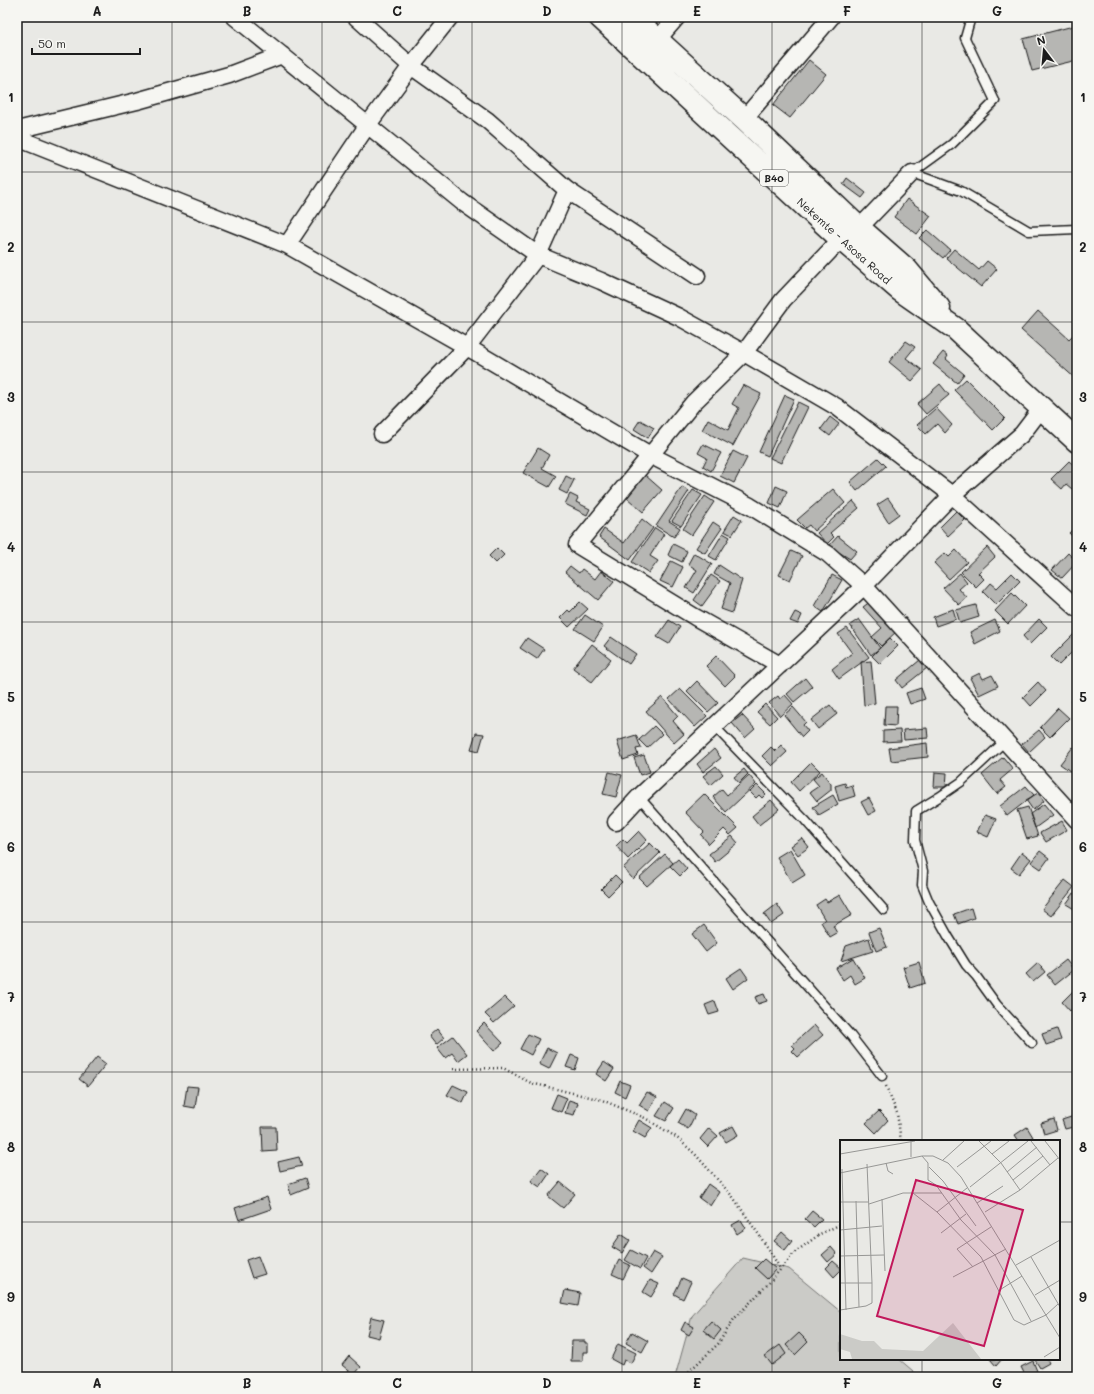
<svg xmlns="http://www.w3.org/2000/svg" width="1094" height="1394" font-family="Mali,sans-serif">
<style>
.green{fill:#cbcbc7;stroke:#747472}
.building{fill:#b6b6b3;stroke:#1c1c1c}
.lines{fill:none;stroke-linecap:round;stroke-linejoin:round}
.lane-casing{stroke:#1c1c1c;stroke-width:11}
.street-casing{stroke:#1c1c1c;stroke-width:19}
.highway-casing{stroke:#1c1c1c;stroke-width:25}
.path{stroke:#1c1c1c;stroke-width:2.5;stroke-dasharray:1 3;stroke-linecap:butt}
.lane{stroke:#f6f6f2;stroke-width:8}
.street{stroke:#f6f6f2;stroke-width:16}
.highway{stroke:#f6f6f2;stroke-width:22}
.grid{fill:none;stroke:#1c1c1c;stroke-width:1;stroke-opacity:0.55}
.labels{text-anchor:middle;stroke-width:4;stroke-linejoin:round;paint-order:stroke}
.shield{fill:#f6f6f2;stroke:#5d5d5c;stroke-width:1}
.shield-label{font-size:10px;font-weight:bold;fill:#1c1c1c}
.street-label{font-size:11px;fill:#1c1c1c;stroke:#f6f6f2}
.inset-road{fill:none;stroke:#979795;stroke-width:1}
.view{fill:#c2185b;fill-opacity:0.15;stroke:#c2185b;stroke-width:2}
.inset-edge{fill:none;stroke:#1c1c1c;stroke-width:2}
.neatline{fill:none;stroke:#1c1c1c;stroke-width:1.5}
.grid-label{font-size:13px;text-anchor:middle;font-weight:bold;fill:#1c1c1c}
</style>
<rect width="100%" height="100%" fill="#e9e9e5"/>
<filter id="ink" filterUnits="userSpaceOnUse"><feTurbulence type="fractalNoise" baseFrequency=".025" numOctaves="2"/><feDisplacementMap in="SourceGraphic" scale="8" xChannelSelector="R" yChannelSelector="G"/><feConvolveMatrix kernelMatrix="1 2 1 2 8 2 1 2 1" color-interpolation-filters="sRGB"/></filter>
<g filter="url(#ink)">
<!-- green -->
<path class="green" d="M743,1258L789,1269L841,1312V1359H899L920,1377H675L692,1316Z"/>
<!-- building -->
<path class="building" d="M1077,25V60L1032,71L1023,39Z
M809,60L826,74L790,118L773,105Z
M847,178L866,193L862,198L843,184Z
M907,199L931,216L917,234L894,217Z
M927,230L950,250L943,258L919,238Z
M954,249L979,270L987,261L997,269L981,287L946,258Z
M1038,311L1069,339L1077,331V380L1021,330Z
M906,341L915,347L906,358L922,370L912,381L889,362Z
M943,352L948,356L946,359L964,374L957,383L933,364Z
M966,379L1005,418L993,430L954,390Z
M940,384L949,395L926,414L917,404Z
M743,385L761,394L733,446L702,430L708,419L728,430L739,408L732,404Z
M785,395L794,399L768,456L759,452Z
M798,402L808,407L781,463L770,458Z
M936,408L952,425L945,433L937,424L926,434L917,425Z
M830,417L839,424L830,436L821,429Z
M640,420L654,428L648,438L634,429Z
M703,444L721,453L711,471L703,466L707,458L698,453Z
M538,448L549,455L542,468L556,476L549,487L523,473Z
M733,451L747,458L734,483L720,476Z
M878,458L886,466L857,491L850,482Z
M1069,461L1077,468V484L1072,489L1066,484L1062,489L1051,479Z
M645,475L662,490L643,512L626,497Z
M566,476L574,480L567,494L559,490Z
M776,486L787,491L780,508L769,503Z
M682,487L689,491L669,521L680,528L674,537L656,526Z
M833,489L845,503L814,531L809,525L805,528L797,520Z
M693,490L702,495L681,526L672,521Z
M570,494L578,498L576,502L590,509L587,515L565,504Z
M705,496L714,502L692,535L683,529Z
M888,498L899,514L888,522L877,505Z
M853,501L859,508L830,533L834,537L827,544L817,533Z
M956,511L965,520L948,536L940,527Z
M734,515L742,520L732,535L724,531Z
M642,519L653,528L630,560L599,537L604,529L624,543Z
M713,522L722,528L705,553L696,548Z
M1077,525V541L1069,533Z
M655,528L664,534L650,556L658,561L649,573L632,562Z
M723,533L730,537L716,560L709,556Z
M838,536L857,551L850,559L829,546Z
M673,544L687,551L682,562L668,555Z
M987,547L995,557L978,573L984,579L976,587L961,572Z
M497,548L504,555L496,563L489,556Z
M956,550L967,562L949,579L934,563L945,553L949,557Z
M791,551L802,556L790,580L779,575Z
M694,553L712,564L694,593L686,588L697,570L688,564Z
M1068,553L1077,562L1062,578L1052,570Z
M671,561L683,567L673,587L660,581Z
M719,565L742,580L732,613L721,609L730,583L714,574Z
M570,566L579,573L582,569L595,579L601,571L614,581L598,600L565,572Z
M960,573L967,582L959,589L967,598L959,605L943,588Z
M1012,573L1020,581L996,605L983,592L991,583L997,588Z
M711,575L720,581L702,606L694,600Z
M832,575L842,580L823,612L814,606Z
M1012,593L1025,606L1008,624L995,611Z
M871,601L898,630L881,646L872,637L882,628L863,607Z
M580,602L588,609L569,627L560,618L568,610L570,612Z
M976,605L979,617L960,623L956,610Z
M953,609L956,619L936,626L933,617Z
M795,612L802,615L798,624L790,621Z
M585,615L603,627L594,641L575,629Z
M859,619L880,648L871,655L850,625Z
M1039,619L1047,627L1030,644L1023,636Z
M669,620L680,627L669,644L657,637Z
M995,620L1000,631L975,644L970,632Z
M847,628L869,657L839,679L832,669L852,653L838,634Z
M1077,631V647L1059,665L1051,657Z
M611,637L636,654L629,664L604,646Z
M527,638L544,649L537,659L520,648Z
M890,638L898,646L880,664L872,656Z
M592,644L611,659L592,682L573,668Z
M716,656L735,676L725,686L706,666Z
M920,660L927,668L902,688L896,680Z
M871,661L875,703L864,705L861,662Z
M980,673L983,679L992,675L998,686L979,695L970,678Z
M805,678L812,687L794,702L787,694Z
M697,681L718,703L708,712L687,691Z
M1038,682L1046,691L1031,706L1023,697Z
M921,688L925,699L910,704L906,693Z
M680,689L707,716L695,727L669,699Z
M785,695L793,704L780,716L769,703L778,696L780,699Z
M1077,695V707L1071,702Z
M662,697L678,716L673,721L684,734L674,743L646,711Z
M765,704L777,717L770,724L757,712Z
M830,705L837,714L818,729L811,720Z
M885,706H897L896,726L884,725Z
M793,707L806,722L803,725L808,731L802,737L784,715Z
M1058,708L1069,718L1050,737L1040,727Z
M742,715L755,729L745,738L732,723Z
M654,726L662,734L647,748L639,740Z
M927,728L928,738L904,740L903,730Z
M900,730L901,741L883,742V731Z
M1039,730L1045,737L1029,752L1022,744Z
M476,733L484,734L479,751L471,749Z
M636,735L641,748L636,749L638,755L623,760L617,741Z
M927,743L928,757L891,761L889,748Z
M781,745L787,752L772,766L762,756L771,747L775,751Z
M1073,747L1077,750V776L1060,764Z
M714,749L721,758L703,772L697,764Z
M644,755L650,772L640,775L634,758Z
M1003,757L1013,769L1000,780L1006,787L997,794L982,775Z
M811,762L820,771L799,791L791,782Z
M716,766L723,774L711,785L703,776Z
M744,769L748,774L739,783L734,777Z
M609,772L622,775L616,797L603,794Z
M822,772L831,784V790L817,801L810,792L819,786L813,779Z
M935,772L947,773L946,787H934Z
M749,775L756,784L726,812L713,797L722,789L727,795Z
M845,783L846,787L852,785L855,796L839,801L835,786Z
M757,785L766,794L762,798L759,795L756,798L750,792Z
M1026,786L1034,795L1007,816L1000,806Z
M1038,793L1044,801L1033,810L1026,800Z
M704,794L738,828L730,835L724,829L709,844L701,835L704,832L685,812Z
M833,795L838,804L819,815L813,807Z
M869,798L876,811L868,815L861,802Z
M771,800L779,809L759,825L752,816Z
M1044,804L1053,815L1035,828L1030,814Z
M1028,807L1038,836L1027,839L1017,810Z
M985,815L996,819L988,837L977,832Z
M1062,821L1067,830L1046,842L1040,833Z
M639,831L647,840L628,859L616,846L623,839L627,843Z
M732,836L738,843L715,862L709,854Z
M802,838L809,847L798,855L791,846Z
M650,843L660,853L633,879L623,868Z
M790,849L805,875L792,883L777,857Z
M1040,851L1049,858L1041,869L1031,862Z
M1022,852L1031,859L1019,874L1011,868Z
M665,854L673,863L647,886L639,878Z
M678,859L687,869L680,876L670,866Z
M615,875L622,882L608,896L601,889Z
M1065,880L1074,887L1051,916L1042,909Z
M1077,889V909L1076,910L1066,904Z
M840,895L852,915L833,926L837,933L830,937L821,922L825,920L816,905L825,899L827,902Z
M777,904L784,915L771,924L764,914Z
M971,908L974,918L958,924L954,914Z
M704,925L717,943L706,952L692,934Z
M879,928L887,947L876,951L869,932Z
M869,938L873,951L841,961L846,946Z
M853,958L865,978L855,984L850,975L843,980L836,968Z
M1066,960L1074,970L1055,985L1047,975Z
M919,962L925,983L910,988L903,967Z
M1038,963L1045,972L1033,982L1026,974Z
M741,968L748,978L733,989L726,978Z
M1074,990L1077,993V1004L1070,1011L1062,1002Z
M764,994L767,1001L758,1004L755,997Z
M505,997L514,1006L494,1023L485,1014Z
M715,1001L719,1012L709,1015L705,1005Z
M484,1023L503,1043L494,1051L476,1031Z
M814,1025L823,1035L798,1057L792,1051L795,1048L792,1045Z
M437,1029L444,1038L436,1045L429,1036Z
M1057,1029L1061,1040L1046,1045L1042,1034Z
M528,1034L539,1039L531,1055L520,1049Z
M453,1036L467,1054L458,1061L452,1053L445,1058L437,1048Z
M547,1048L557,1053L549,1069L539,1064Z
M571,1055L579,1058L575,1070L566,1067Z
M97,1057L106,1064L88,1086L79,1079Z
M604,1062L614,1069L606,1081L596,1074Z
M620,1081L630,1085L625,1097L615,1092Z
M453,1085L468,1092L463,1103L447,1095Z
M187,1086L198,1087L195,1108L184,1106Z
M647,1092L657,1097L649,1111L639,1105Z
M557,1094L567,1098L561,1112L551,1108Z
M569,1100L578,1103L574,1115L565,1113Z
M665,1102L674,1108L666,1121L656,1116Z
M686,1109L695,1115L688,1129L678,1123Z
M879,1111L888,1120L876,1133L866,1123Z
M1074,1116L1077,1126L1065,1129L1062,1120Z
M1054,1119L1057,1130L1044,1134L1041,1123Z
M639,1120L652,1128L645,1138L633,1131Z
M733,1126L738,1135L726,1142L720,1133Z
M262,1127H276L277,1151L263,1152Z
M1027,1127L1033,1137L1026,1141H1019L1015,1135Z
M709,1128L718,1136L708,1147L700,1139Z
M299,1157L302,1166L280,1171L278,1162Z
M541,1168L549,1174L540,1187L531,1181Z
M305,1178L308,1188L291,1195L288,1184Z
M560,1182L575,1194L563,1208L548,1196Z
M708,1184L719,1192L710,1206L699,1198Z
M267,1197L271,1209L239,1220L235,1208Z
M812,1211L822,1219L814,1227L805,1219Z
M741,1220L746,1228L737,1234L732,1225Z
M782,1232L792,1241L785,1250L774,1241Z
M621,1234L630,1240L622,1253L612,1247Z
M831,1247L837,1254L828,1262L822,1255Z
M631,1250L646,1258L640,1269L625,1260Z
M653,1252L662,1257L651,1274L643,1268Z
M258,1256L265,1274L252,1278L246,1260Z
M764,1259L776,1269L767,1279L755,1268Z
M619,1260L630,1265L623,1279L612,1274Z
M833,1261L841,1268V1270L834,1277L826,1268Z
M682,1278L691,1282L683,1299L674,1294Z
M650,1280L659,1284L651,1297L643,1292Z
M565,1290L580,1293L578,1306L562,1303Z
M371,1317L384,1320L379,1338L367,1335Z
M711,1321L721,1330L714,1339L703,1330Z
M685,1322L694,1327L689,1335L681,1330Z
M632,1332L648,1341L642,1352L626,1343Z
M799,1333L808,1342L795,1355L786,1345Z
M572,1341H585V1343H588V1352H583V1361H571Z
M618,1344L636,1353L631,1363L624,1360L622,1365L611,1359Z
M780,1345L786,1354L772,1365L765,1356Z
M349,1356L361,1367L354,1375L342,1365Z
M990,1359H1002L996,1366Z
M1037,1359H1047L1049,1363L1040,1368L1035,1360Z
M1033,1361L1037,1371L1026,1377L1021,1367Z
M967,1373L968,1377H958L957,1375Z"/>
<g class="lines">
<defs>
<path id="lane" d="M912,173L952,144L995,101L965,38L971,17
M912,173L961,191L1029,231L1077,229
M715,727L805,820L884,910
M1005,741L961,782L939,797L916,811L915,840L923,871L922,885L929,902L948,936L966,965L976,976L997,1005L1032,1043
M639,797L851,1036L882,1076"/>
<path id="street" d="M235,17L462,202L538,255L601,281L679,317L744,353L837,407L952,495L1077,608
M356,17L411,66L487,120L567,190L697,276
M651,47L677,17
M744,119L831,17
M17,130L137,101L229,75L282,55
M17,138L287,245L467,347L650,455L750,506L828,554L864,586L1077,820
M859,228L912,173
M287,245L367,126L411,66L450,17
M382,434L467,347L538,255L567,190
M780,665L695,617L577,545L693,403L744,353L783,300L841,239
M616,822L639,797L864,586L952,495L1022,434L1041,409"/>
<path id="highway" d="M600,17L841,239L900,290L956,329L1077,441
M632,17L744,119L859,228L907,270L939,308"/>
</defs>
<!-- lane casing -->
<use href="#lane" class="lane-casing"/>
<!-- street casing -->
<use href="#street" class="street-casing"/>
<!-- highway casing -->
<use href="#highway" class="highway-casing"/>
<!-- path -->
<path class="path" d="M453,1069L503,1068L531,1083L602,1100L645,1118L676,1137L695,1154L733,1197L768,1248L781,1270
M886,1086L897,1113L901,1141
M683,1377L718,1344L734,1319L769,1283L794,1253L820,1234L841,1224"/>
<!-- lane -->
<use href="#lane" class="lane"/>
<!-- street -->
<use href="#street" class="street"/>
<!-- highway -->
<use href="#highway" class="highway"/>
</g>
</g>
<!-- grid -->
<path class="grid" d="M172,17V1377M322,17V1377M472,17V1377M622,17V1377M772,17V1377M922,17V1141M17,172H1077M17,322H1077M17,472H1077M17,622H1077M17,772H1077M17,922H1077M17,1072H1077M17,1222H841M1059,1222H1077M922,1359V1377"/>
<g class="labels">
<!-- shield labels -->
<rect class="shield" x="760" y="170" width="28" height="16" rx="3"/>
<g class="shield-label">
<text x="774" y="182">B40</text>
</g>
<!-- street labels -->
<g class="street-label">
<text transform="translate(844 241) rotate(42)" y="4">Nekemte - Asosa Road</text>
</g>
</g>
<!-- overview -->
<g transform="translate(840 1140)">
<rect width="220" height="220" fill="#e9e9e5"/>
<path d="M113,183L141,219H12L10,212L0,209V194L22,201H34L42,209L83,211Z" fill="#cbcbc7"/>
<path class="inset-road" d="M71,1V17M139,1L161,23L180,50M191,1L210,25M205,1L220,20M0,14L75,1M152,14L169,1M82,16L88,23V40L96,45L121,80L155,115L191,181M103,20L124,1M46,23L48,31L53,34M89,27L103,41L136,86M117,27L151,1M2,29L6,170M167,32L197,7M0,33L82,16H93L108,23L121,37L220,198M173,40L203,16M130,47L188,1M73,53L97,72L141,117L174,180L184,185L206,175L218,164M42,59L45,131M16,61L19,167M0,62H28M137,63L163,46M29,64L63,53H102M97,72L127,48M145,72L180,50L218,18M0,90L42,86M101,93L126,74M0,116L44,115M191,117L220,167M176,125L220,100M133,127L117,109L151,87M113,137L166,109M0,143H32L27,24M158,151L182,136M195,155L220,140M0,170L26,166L32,163V143M204,217L220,207"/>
<path class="view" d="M76,40L183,70L144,206L37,176Z"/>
<rect width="220" height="220" class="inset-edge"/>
</g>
<!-- margin -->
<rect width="1094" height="1394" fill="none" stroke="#f6f6f2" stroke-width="44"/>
<!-- north arrow -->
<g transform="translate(1044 50) rotate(344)" stroke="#f6f6f2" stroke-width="3" paint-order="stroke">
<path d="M0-3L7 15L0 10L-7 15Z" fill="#1c1c1c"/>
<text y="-6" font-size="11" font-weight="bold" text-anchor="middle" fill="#1c1c1c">N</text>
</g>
<!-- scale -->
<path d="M32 48v6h108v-6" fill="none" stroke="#1c1c1c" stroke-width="2"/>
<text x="38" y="48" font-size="12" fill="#1c1c1c" stroke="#f6f6f2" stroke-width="3" paint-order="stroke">50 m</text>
<rect x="22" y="22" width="1050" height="1350" class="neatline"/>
<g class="grid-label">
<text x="97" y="16">A</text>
<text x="247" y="16">B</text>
<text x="397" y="16">C</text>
<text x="547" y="16">D</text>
<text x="697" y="16">E</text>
<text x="847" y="16">F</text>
<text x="997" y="16">G</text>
<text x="11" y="102">1</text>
<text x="1083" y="102">1</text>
<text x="11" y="252">2</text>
<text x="1083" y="252">2</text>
<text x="11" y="402">3</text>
<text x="1083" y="402">3</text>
<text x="11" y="552">4</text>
<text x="1083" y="552">4</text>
<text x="11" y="702">5</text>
<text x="1083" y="702">5</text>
<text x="11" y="852">6</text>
<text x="1083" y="852">6</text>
<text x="11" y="1002">7</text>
<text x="1083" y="1002">7</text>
<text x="11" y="1152">8</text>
<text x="1083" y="1152">8</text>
<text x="11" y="1302">9</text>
<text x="1083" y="1302">9</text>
<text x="97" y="1388">A</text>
<text x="247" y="1388">B</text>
<text x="397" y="1388">C</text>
<text x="547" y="1388">D</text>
<text x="697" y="1388">E</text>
<text x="847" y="1388">F</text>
<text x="997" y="1388">G</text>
</g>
</svg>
